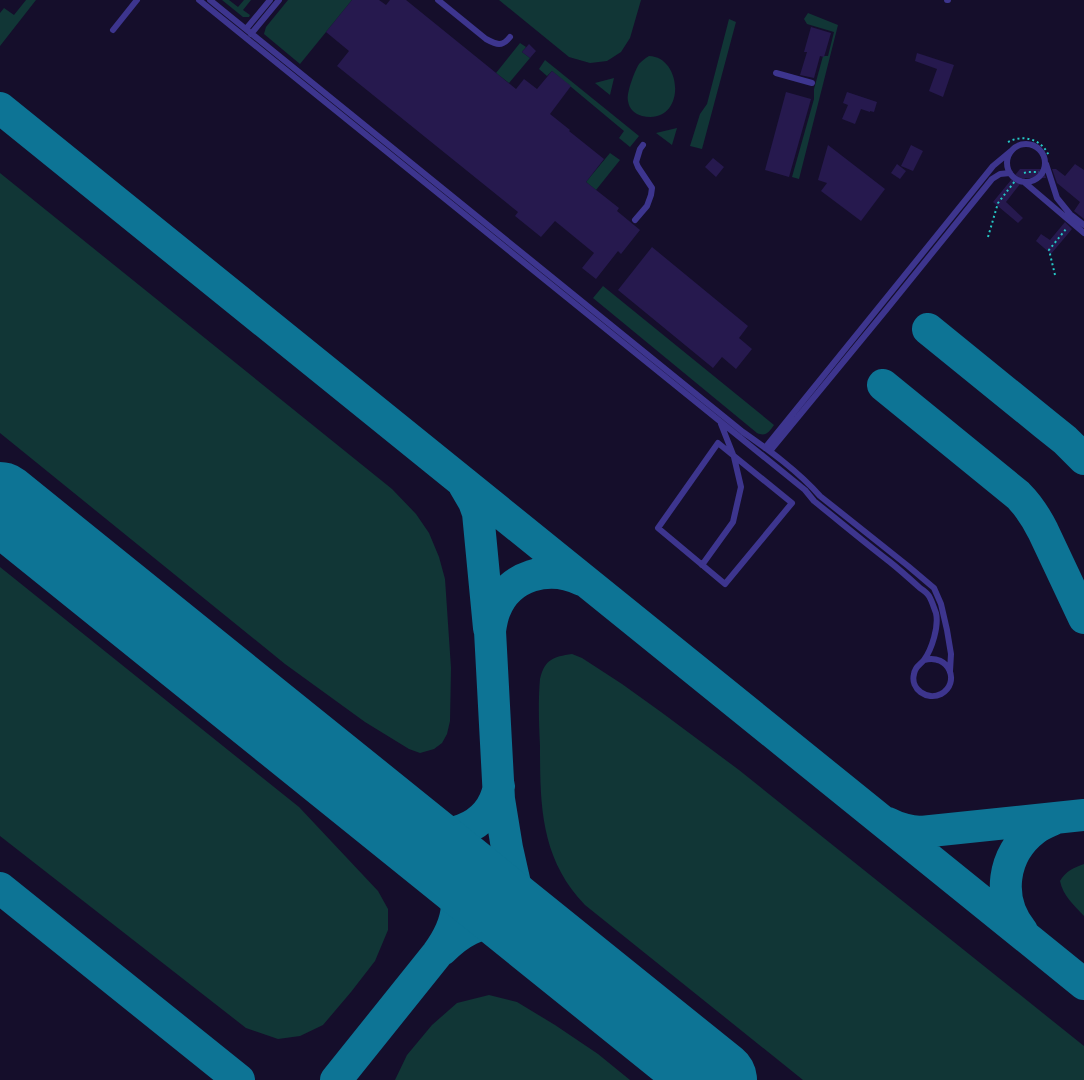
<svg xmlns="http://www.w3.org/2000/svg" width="1084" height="1080" font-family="Signika,sans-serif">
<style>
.green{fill:#113636}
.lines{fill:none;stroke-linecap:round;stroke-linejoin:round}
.taxiway{stroke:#0d7495;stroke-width:32}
.runway{stroke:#0d7495;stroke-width:80}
.building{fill:#26194e}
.path{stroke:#25c7c5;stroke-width:2;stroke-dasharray:2 3;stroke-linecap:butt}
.service{stroke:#3d358e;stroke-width:6}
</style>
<rect width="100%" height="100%" fill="#150e2b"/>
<!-- green -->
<path class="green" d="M26,0H36L0,46V13L4,8L14,15Z
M222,0H229L238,7L244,0H251L243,10L250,15L249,17H243Z
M288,0H352L300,64L264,34L266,27Z
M499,0H641L630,38L621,52L607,61L590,63L569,57Z
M808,13L838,25L799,179L792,177L814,99V89L823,56H828L834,32L807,24L804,19Z
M729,19L736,22L702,149L690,146L700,114L707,104Z
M520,43L526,47L522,52L530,58L509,83L496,73Z
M649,56C684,57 686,126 642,116C635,114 629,109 628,101C626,94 635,70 639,64C642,61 645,58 649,56Z
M545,60L639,136L630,147L619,138L624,131L552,71L547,76L539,69Z
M614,78L610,95L595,83Z
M677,128L672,145L656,133Z
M610,153L620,160L596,190L586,182Z
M0,173L392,489L416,514L429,533L439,557L445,579L451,668L450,721L447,734L442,743L434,749L420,753L409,749L365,722L285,664L0,433Z
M603,286L774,425C769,432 766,437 757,433L593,298Z
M0,567L299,807L378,891L388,909V930L375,961L351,992L323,1025L300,1036L278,1039L246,1028L0,836Z
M572,654L582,658L622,684L661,712L739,770L1084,1046V1080H803L585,905C541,859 540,807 540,746C539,724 538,702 540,679C545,659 553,657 572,654Z
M1084,864V916C1074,905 1063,896 1060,881C1066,871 1073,868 1084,864Z
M489,995L517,1002L555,1025L598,1054L630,1080H395L407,1055L432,1025L457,1003Z"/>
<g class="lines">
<!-- taxiway -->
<path class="taxiway" d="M0,108L1084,984
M928,329L1045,424L1065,440L1084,459
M883,385L1018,495C1029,506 1036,517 1043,531L1084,618
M464,485L474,502L478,513L489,628
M888,823C899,829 909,831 921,832L1084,815
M405,826C442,845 491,830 499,786
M0,888L239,1080
M1022,931C996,899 1002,854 1035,829C1040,825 1048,822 1054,819
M541,938L525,914L518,897L507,848L499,799L490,631C491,624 492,617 495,610C509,575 549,564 582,580
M442,950C459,933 478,921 503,923C510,923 518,924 525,928C530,930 535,934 541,938
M336,1080L437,954C462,920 464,892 440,858L394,819"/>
<!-- runway -->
<path class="runway" d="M0,502L717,1080"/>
</g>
<!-- building -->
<path class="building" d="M352,0H379L386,5L390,0H406L516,89L524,79L537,89L552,71L571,86L550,114L570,130L569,131L604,159L586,182L619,208L617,211L640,230L621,254L618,251L596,279L582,268L594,253L555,221L541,237L515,216L518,212L337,66L349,51L326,32Z
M811,27L831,33L824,57L820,56L814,78L800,75L807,52H804Z
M529,44L536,51L530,58L522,52Z
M917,53L954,65L943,97L929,91L937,69L915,61Z
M786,92L811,99L789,177L765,170Z
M847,92L877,102L874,112L870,111V112L861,109L855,124L842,119L848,105L843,103Z
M828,145L885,189L861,221L821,191L827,183L818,180Z
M911,145L923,151L913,171L901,166Z
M713,158L724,167L716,177L705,167Z
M897,164L906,171L900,179L891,173Z
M1075,164L1084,170V219L1074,211L1080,202L1057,183L1052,169H1056L1065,176Z
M1020,169H1043L1046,178H1022L1020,181V184L1006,202L1023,218L1018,223L993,202Z
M1065,222L1072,229L1051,254L1036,241L1041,234L1050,240Z
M652,247L748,326L739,338L752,349L736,369L722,357L713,368L618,290Z"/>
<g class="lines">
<!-- path -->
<path class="path" d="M1008,142C1023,134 1042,139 1049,156
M1024,173L1027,172H1039
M988,237L998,203L1015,181
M1055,275L1049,250L1066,229"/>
<!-- service -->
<path class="service" d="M199,0L805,490L814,501C839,521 864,542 890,562C900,570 910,579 920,588C923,590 927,593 929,596C932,601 934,608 936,613C939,626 932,649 924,660C920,665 915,666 914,674C910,689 927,701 941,694C961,683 949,653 924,660
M210,0L743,432C770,451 798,471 820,496L908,566L934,588L941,604L947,630L951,654L950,671
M438,0L486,39C497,45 502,47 510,37
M947,0H948
M246,29L270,0
M113,30L137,0
M251,34L279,0
M776,73L812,83
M1007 163a19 19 0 1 1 38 0a19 19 0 1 1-38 0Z
M1046,164L1057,198L1070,214L1084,225
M1024,182L1084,233
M635,220L647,206L651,195L652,188L638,167L636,162L640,149L643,145
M718,443L792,503L725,584L658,528Z
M765,448L993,166L1011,151
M770,451L886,310L992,179L1000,174L1010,173
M702,565L733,522L741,487L734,457L721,424"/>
</g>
</svg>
